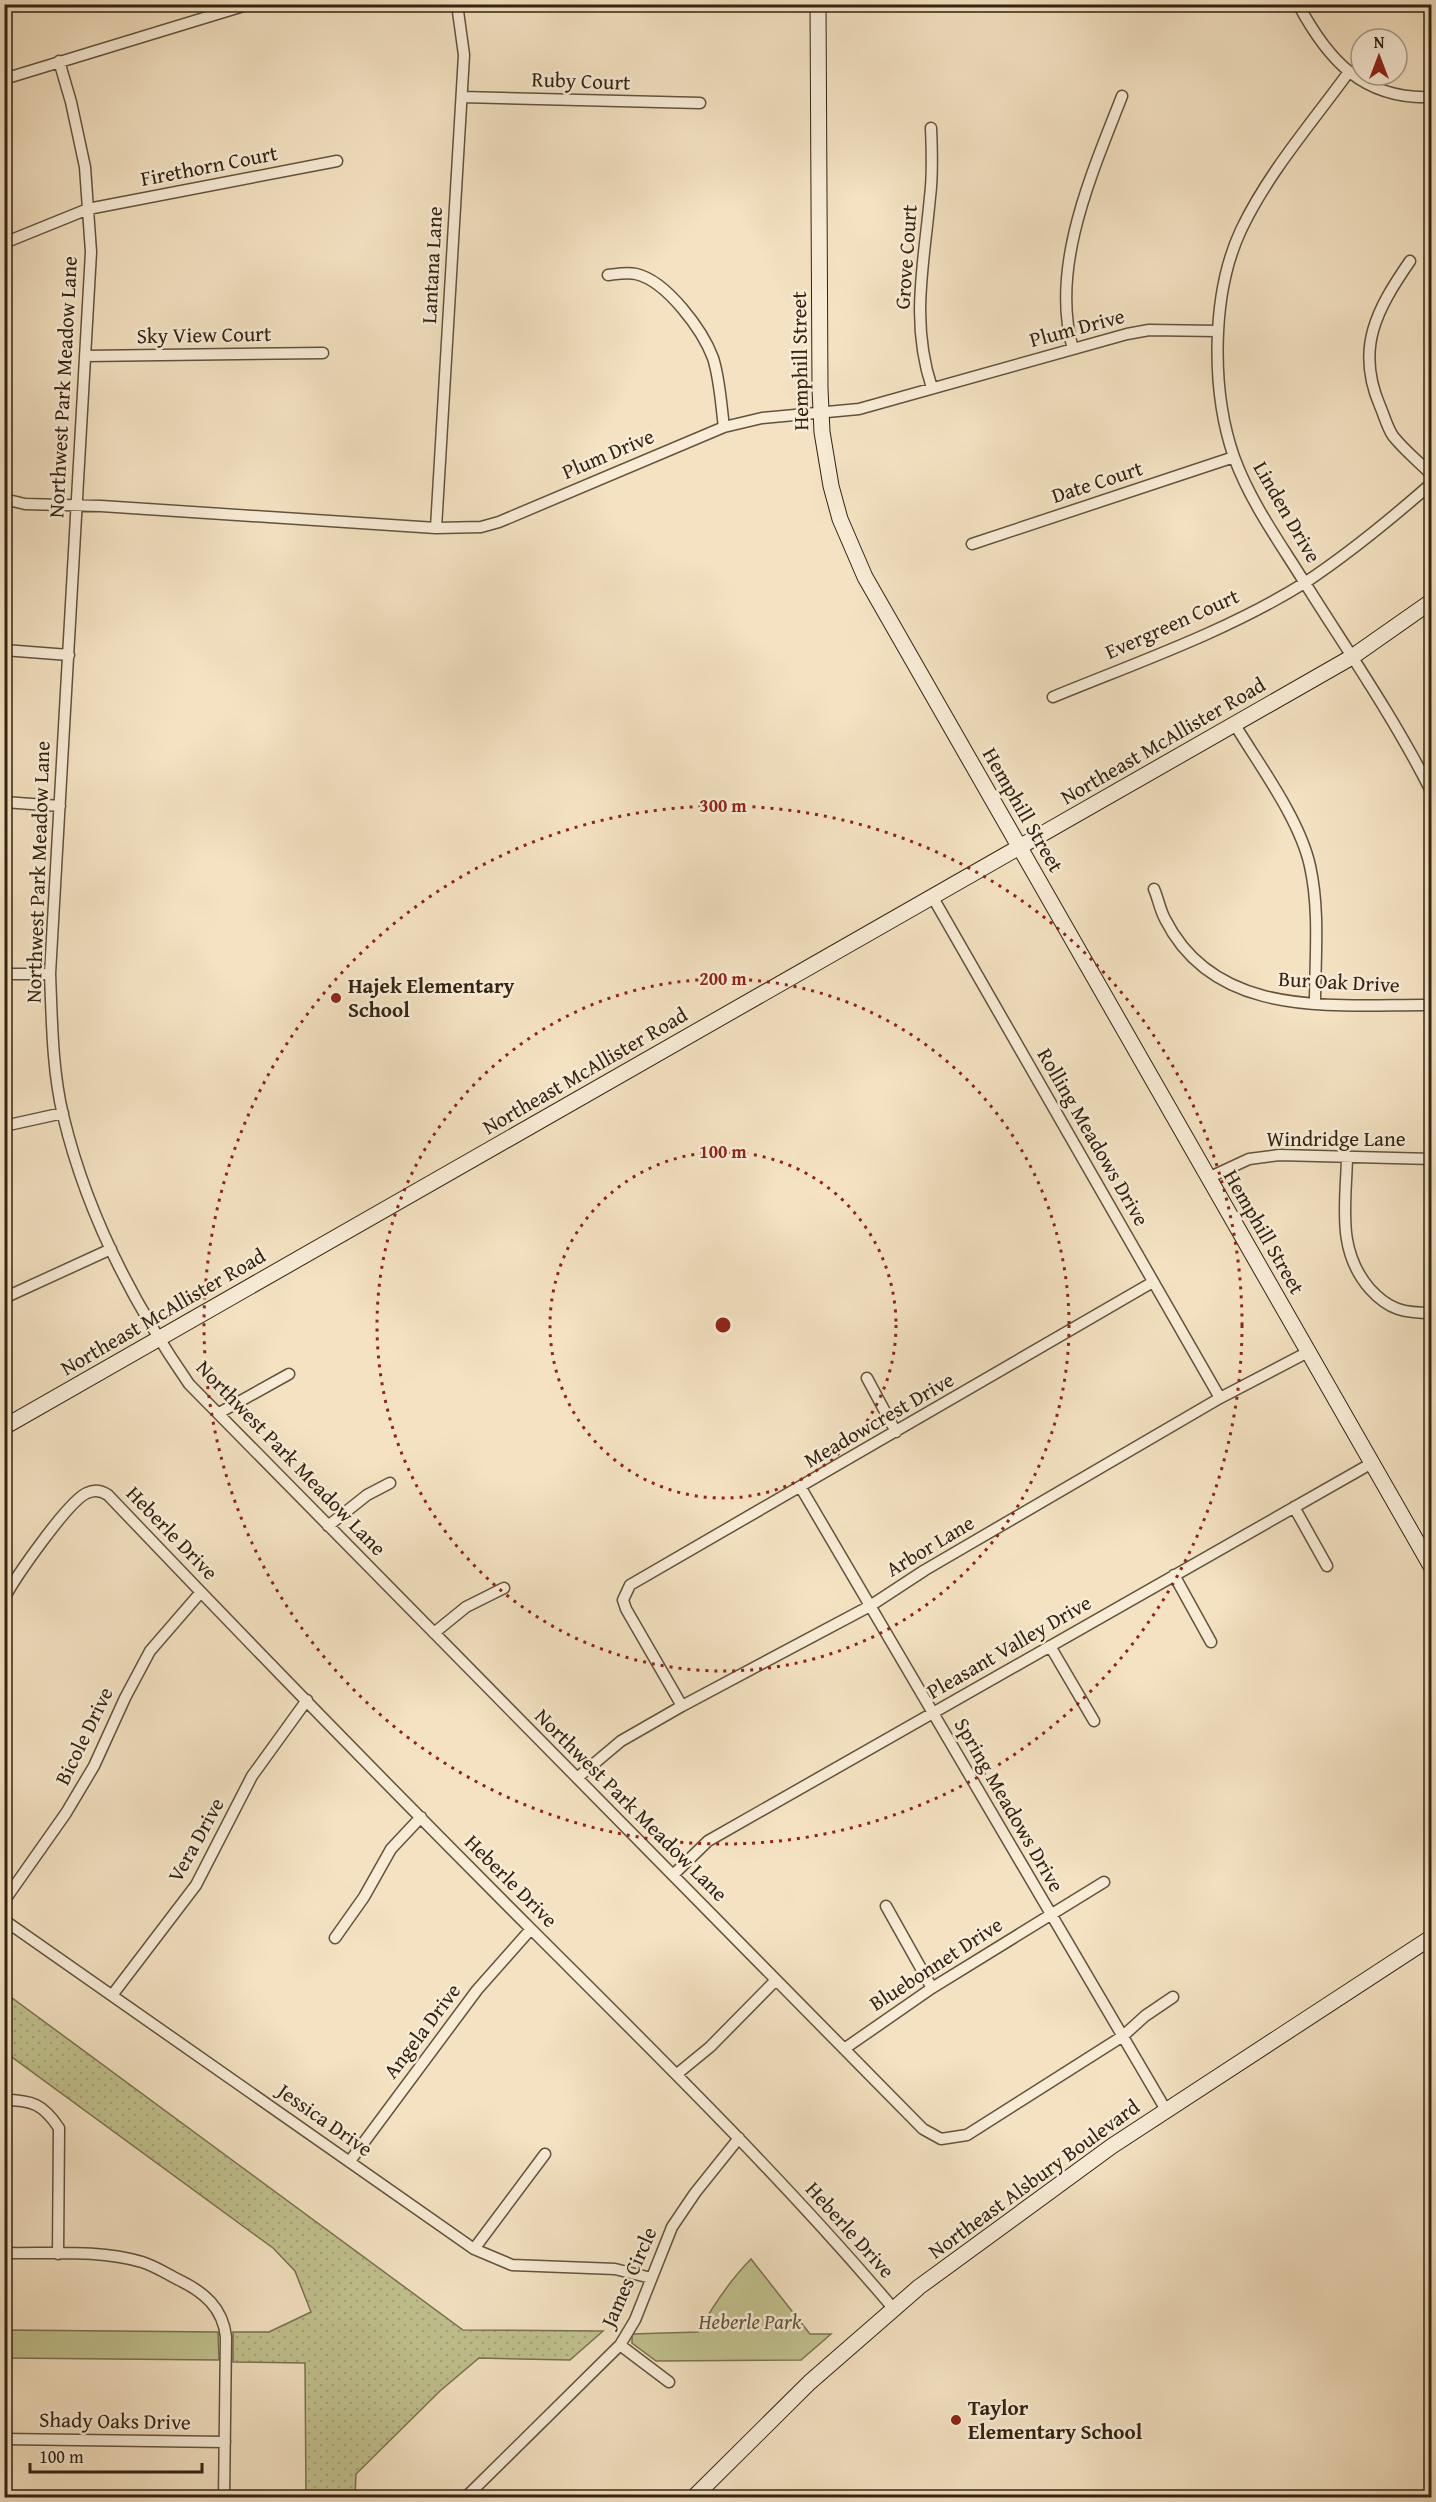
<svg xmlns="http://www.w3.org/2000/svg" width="1436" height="2502" font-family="'Gentium Book Plus',serif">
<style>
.grass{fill:url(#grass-dots);stroke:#7a7250;stroke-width:1.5}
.park{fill:#c1c28f;stroke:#7a7250;stroke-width:1.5}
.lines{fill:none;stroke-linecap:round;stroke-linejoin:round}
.street-casing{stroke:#62533e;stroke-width:13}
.secondary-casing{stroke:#322312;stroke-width:17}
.street{stroke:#f8ecd7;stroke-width:10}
.secondary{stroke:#f8ecd7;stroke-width:15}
.ring{fill:none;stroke:#8f2418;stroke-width:3;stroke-dasharray:3 6}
.poi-dot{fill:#8f2418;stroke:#f8ecd7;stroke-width:2}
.labels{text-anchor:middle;stroke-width:5;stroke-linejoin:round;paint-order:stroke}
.street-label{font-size:21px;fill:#322312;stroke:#f8ecd7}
.poi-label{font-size:21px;font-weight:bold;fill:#322312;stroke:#f8ecd7;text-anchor:start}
.park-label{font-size:21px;font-style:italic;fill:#5d5338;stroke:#f8ecd7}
.centre{fill:#8f2418;stroke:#f8ecd7;stroke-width:3}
.ring-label{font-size:18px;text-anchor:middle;font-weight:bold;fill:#8f2418;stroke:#f8ecd7;stroke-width:5;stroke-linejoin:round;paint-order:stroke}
</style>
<defs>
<pattern id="grass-dots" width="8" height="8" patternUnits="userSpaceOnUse" patternTransform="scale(1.5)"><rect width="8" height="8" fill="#c1c28f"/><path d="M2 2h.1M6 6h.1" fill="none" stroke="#a6a67a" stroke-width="1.8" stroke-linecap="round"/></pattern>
</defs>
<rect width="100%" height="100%" fill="#f4e2c2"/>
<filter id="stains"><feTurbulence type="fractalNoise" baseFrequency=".00333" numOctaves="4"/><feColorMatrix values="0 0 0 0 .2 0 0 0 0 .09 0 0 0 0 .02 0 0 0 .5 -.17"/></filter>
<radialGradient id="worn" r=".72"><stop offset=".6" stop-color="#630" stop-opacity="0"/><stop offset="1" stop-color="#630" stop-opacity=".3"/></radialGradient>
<!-- grass -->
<path class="grass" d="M4,1992L463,2330L603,2331L570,2360L479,2358L440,2391L356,2474L355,2497H306L305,2363L233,2362V2332H269L311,2312L295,2271L273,2248L5,2052Z"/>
<!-- park -->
<path class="park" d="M751,2259L810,2334H831L801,2360L656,2361L632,2343V2334L698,2332C713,2306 729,2281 751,2259Z
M5,2330L218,2332L219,2360L5,2358Z"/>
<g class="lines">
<defs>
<path id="street" d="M1298,4C1328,60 1363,100 1432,97
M59,61L71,102L85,167L91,252L50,974C52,1020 52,1069 63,1115C86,1212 133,1303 189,1384L923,2129L941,2139L967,2135L1123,2036L1145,2016L1173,1997
M1348,73C1311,124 1268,173 1241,230C1211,294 1211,391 1234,457C1250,501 1278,540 1303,580C1347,650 1395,719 1432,793
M4,79L250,4
M462,97L700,103
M931,128C932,151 933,174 930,197C924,264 910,322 932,388
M4,243L88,209L337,161
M1410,261C1377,309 1355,348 1380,406C1384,415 1387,427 1393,436C1404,450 1419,462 1432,475
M608,275C617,274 627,272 636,274C667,281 703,331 713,358C720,380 721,405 724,427
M1073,349C1049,267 1093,171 1122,96
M85,356L323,353
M4,499L25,504L101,506L436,528L481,527L499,522L724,427L762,418L859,409L1127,334L1149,330L1218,331
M436,528L464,55L457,4
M972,544L1234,457
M4,650L69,655
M1053,697C1138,662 1228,631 1306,582C1351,552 1391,519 1432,483
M1235,725C1260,766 1300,820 1310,866C1320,911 1315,958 1315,1003
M4,802L60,806
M1154,889C1158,898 1160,910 1165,919C1216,1021 1336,1004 1432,1005
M932,896L1220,1398
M4,974H50
M4,1126L63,1113
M1347,1157C1346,1205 1336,1250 1370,1289C1389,1310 1404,1313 1432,1313
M1208,1178L1249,1159L1279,1155L1432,1159
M4,1298L111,1249
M867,1378L896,1432
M219,1413L289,1374
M801,1488L1166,2110
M1294,1507L1327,1566
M328,1526L367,1495L390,1483
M1174,1575L1211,1642
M4,1599C14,1579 69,1500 87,1493C95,1489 102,1491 108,1495C248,1642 389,1787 532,1930C656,2054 780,2175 893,2308
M434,1633L466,1607L504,1588
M1050,1646L1094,1721
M682,1706L626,1609L623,1600L630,1585L1153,1282
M577,1778L621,1741L682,1706L870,1606L925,1570L1220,1398L1308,1352
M673,1875L708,1841L1372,1463
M4,1901L66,1813L94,1766L125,1698L150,1651L201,1592
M886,1906L932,1988
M4,1920L474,2249L512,2265L615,2269L651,2278
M335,1938L364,1897L391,1849L421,1817
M113,1994L196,1885L252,1776L307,1700
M844,2049L932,1988L1104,1882
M677,2074L710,2047L776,1980
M4,2100C32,2100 43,2104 59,2128L58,2254
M350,2161L477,1990L531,1929
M474,2249L545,2154
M4,2253C49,2254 99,2249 142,2262C155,2266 167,2274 179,2280C204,2292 223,2308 226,2337L224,2498
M620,2345L669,2382
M4,2439L225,2442
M465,2498L620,2345L635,2320L672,2227L695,2193L739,2138"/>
<path id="secondary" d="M818,4L820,389L822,432L831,486L840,519L865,577L1432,1568
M4,1427L1352,657L1432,601
M693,2498L810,2382L919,2287L1112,2146L1432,1937"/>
</defs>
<!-- street casing -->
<use href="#street" class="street-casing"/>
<!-- secondary casing -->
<use href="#secondary" class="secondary-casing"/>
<!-- street -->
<use href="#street" class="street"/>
<!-- secondary -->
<use href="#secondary" class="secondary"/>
</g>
<!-- distance rings -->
<g class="ring">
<circle cx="723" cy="1325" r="173"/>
<circle cx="723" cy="1325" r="346"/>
<circle cx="723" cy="1325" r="519"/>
</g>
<!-- markers -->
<g class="poi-dot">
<circle cx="336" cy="998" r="6"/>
<circle cx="956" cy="2420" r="6"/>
</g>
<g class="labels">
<!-- street labels -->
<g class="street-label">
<text transform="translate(581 81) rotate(2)" y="7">Ruby Court</text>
<text transform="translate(209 166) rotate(-11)" y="7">Firethorn Court</text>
<text transform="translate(906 257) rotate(-86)" y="7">Grove Court</text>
<text transform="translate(432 265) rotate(-87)" y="7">Lantana Lane</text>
<text transform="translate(1077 328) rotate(-15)" y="7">Plum Drive</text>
<text transform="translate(204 335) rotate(-1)" y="7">Sky View Court</text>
<text transform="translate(800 361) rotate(-91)" y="7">Hemphill Street</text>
<text transform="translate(63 387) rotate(-87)" y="7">Northwest Park Meadow Lane</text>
<text transform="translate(608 454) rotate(-23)" y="7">Plum Drive</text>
<text transform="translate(1097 482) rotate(-18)" y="7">Date Court</text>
<text transform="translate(1287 512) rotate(60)" y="7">Linden Drive</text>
<text transform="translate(1172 624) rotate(-24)" y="7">Evergreen Court</text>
<text transform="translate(1163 741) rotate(-30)" y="7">Northeast McAllister Road</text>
<text transform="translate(1023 810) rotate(60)" y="7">Hemphill Street</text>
<text transform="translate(38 872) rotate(-88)" y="7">Northwest Park Meadow Lane</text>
<text transform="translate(1339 982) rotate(3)" y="7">Bur Oak Drive</text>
<text transform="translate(585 1071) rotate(-30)" y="7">Northeast McAllister Road</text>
<text transform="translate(1093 1137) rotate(60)" y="7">Rolling Meadows Drive</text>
<text x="1336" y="1146">Windridge Lane</text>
<text transform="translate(1264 1232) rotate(60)" y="7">Hemphill Street</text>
<text transform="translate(163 1312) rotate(-30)" y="7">Northeast McAllister Road</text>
<text transform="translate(879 1420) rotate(-30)" y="7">Meadowcrest Drive</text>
<text transform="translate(291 1458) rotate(46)" y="7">Northwest Park Meadow Lane</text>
<text transform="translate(172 1533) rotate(46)" y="7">Heberle Drive</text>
<text transform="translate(930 1546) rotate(-31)" y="7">Arbor Lane</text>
<text transform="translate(1009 1647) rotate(-30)" y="7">Pleasant Valley Drive</text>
<text transform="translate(84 1736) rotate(-64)" y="7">Bicole Drive</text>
<text transform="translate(631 1805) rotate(45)" y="7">Northwest Park Meadow Lane</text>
<text transform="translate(1009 1805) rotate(60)" y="7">Spring Meadows Drive</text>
<text transform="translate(196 1840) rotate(-61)" y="7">Vera Drive</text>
<text transform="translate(511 1881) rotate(45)" y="7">Heberle Drive</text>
<text transform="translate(936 1964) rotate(-33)" y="7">Bluebonnet Drive</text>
<text transform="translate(422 2031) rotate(-53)" y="7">Angela Drive</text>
<text transform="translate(325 2120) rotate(35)" y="7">Jessica Drive</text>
<text transform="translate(1034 2179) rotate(-36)" y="7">Northeast Alsbury Boulevard</text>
<text transform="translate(850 2230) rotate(48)" y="7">Heberle Drive</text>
<text transform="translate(629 2277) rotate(-66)" y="7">James Circle</text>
<text transform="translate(115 2421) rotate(1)" y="7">Shady Oaks Drive</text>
</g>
<!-- poi labels -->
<g class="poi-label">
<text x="348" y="993">Hajek Elementary<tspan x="348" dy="24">School</tspan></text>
<text x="968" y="2415">Taylor<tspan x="968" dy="24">Elementary School</tspan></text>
</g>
<!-- park labels -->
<g class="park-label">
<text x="750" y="2329">Heberle Park</text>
</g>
</g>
<circle cx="723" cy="1325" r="9" class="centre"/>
<g class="ring-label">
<text x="723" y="812">300 m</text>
<text x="723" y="985">200 m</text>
<text x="723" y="1158">100 m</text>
</g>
<!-- margin -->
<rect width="1436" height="2502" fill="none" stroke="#f4e2c2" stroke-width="24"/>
<rect x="6" y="6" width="1424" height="2490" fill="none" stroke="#322312" stroke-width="3"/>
<rect x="12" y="12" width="1412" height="2478" fill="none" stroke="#322312" stroke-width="1.5"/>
<!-- north arrow -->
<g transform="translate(1379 57)"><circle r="28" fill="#f8ecd7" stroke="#a99c88" stroke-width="1.5"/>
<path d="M0-4.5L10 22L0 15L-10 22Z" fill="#8f2418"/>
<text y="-9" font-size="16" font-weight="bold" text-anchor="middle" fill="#322312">N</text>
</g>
<!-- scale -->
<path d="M30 2463v9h172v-9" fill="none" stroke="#322312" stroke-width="3"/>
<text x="39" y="2463" font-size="18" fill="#322312" stroke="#f8ecd7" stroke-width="4.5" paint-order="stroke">100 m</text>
<rect width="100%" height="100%" filter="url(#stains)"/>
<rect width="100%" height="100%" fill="url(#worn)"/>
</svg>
